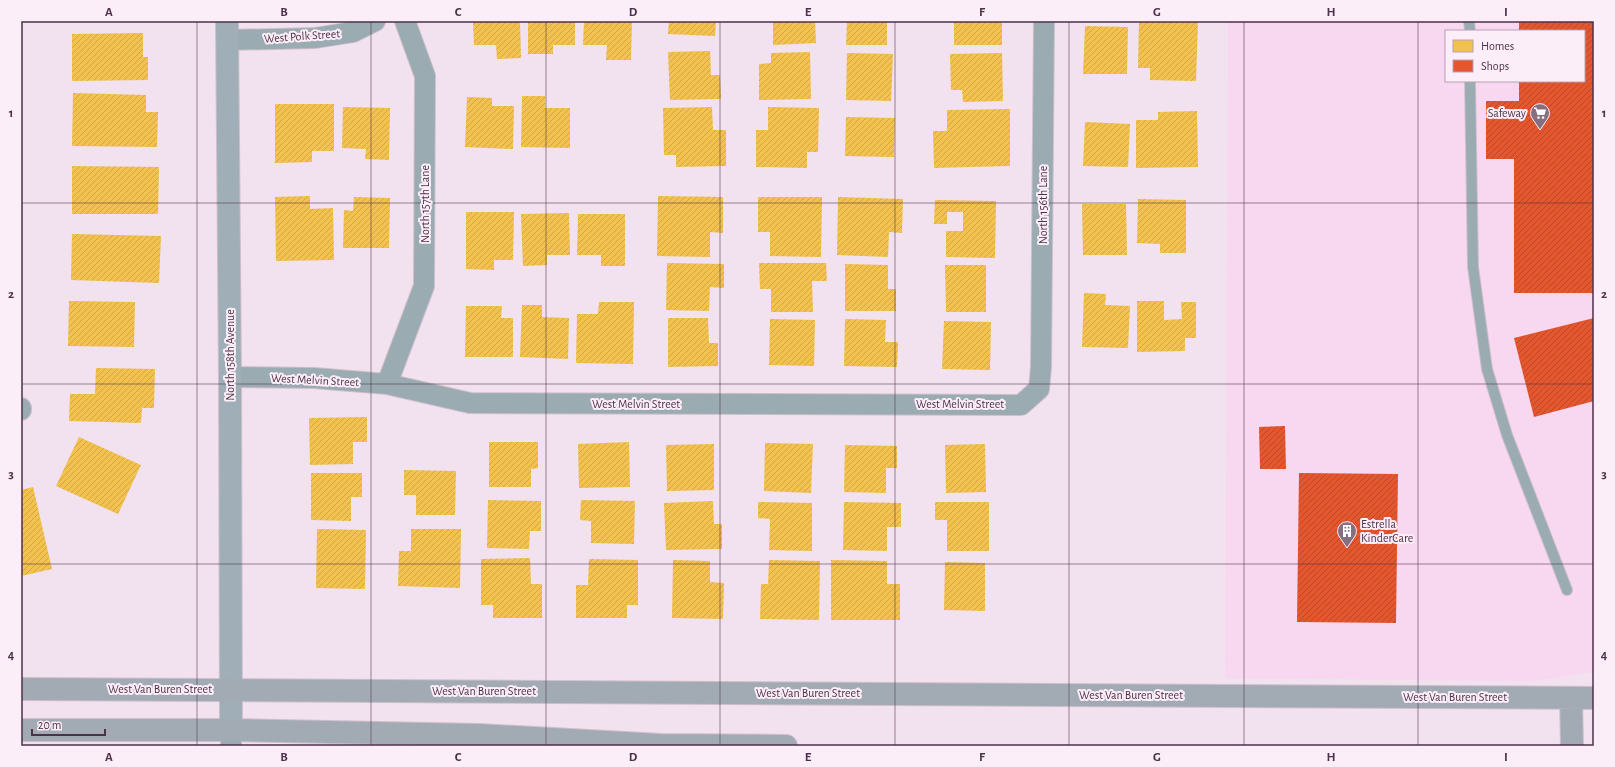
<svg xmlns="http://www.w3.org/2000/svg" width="1615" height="767" font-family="'Alegreya Sans',sans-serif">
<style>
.built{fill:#f8d7f0;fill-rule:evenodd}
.homes{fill:url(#homes-hatch)}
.shops{fill:url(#shops-hatch)}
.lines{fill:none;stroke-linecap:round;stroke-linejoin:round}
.lane-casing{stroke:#cfbfcc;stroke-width:12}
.street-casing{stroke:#cfbfcc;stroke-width:22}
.secondary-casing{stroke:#cfbfcc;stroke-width:24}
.primary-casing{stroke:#cfbfcc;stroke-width:24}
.lane{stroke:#9aabb1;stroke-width:10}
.street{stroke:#9aabb1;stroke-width:20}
.secondary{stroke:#9faeb7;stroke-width:22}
.primary{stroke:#a2abb3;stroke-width:22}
.grid{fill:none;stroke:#4d3148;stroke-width:1;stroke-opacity:0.55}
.labels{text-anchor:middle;stroke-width:4;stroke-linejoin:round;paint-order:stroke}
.street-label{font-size:12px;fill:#4d3148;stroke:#fceef9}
.poi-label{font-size:12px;fill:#4d3148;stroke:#fceef9;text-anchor:end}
.neatline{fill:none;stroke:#4d3148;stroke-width:1.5}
.grid-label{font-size:13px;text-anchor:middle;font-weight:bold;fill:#4d3148}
</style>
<defs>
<pattern id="homes-hatch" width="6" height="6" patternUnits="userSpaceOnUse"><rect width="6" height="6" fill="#f2c14e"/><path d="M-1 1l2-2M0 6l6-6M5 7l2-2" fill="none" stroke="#d1a646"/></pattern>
<pattern id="shops-hatch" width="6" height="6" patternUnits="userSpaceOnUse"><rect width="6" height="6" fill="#e4572e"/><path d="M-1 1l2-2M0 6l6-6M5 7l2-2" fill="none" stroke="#bb4929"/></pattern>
</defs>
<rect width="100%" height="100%" fill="#f2e1ee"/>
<!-- built -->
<path class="built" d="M1228,21H1594V672L1531,681L1225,678ZM1446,31H1584V81H1446Z"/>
<!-- homes -->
<path class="homes" d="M473,21H520L521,58L497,59L496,45H474Z
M528,21H575V45H553V54H528Z
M584,21H632L631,60H606L607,45H583Z
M669,21H716L715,36L668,34Z
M773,21H815L816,43L773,45Z
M847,21H887V45H846Z
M954,21H1002V45H954Z
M1139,21H1198L1196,81L1150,80V68H1138Z
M1085,26L1128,27L1127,74H1083Z
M143,33V57H148V80L72,81V34Z
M710,51L711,75H720L721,99L670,100L668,52Z
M810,52L811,99L759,100V64L771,63V53Z
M847,53L893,54L891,101L846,100Z
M1002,53L1003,101L963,102L962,90H951L950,54Z
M73,93L146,95V112H158L157,147L72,146Z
M522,96H545V108H570V148L521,147Z
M467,97L492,98V106H514L513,149L465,147Z
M275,104H334V151H312V162L275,163Z
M343,107L390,108L389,160L365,159L366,149L342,148Z
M712,107L713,130H726V166L676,167V155H664L663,108Z
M768,107L819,108L818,152H807V168L756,167V130H768Z
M1010,109V166L934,168L933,131H947V110Z
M1197,111L1198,167L1136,168V120H1158V112Z
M846,117L895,118L894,157L845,156Z
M1085,122L1130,124L1128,167L1083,166Z
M72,166L159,167L158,214H72Z
M310,196V209L333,208L334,260L276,261L275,197Z
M658,196L723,197V233L710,232V257L657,256Z
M354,197L390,198L389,248H343L344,210L353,211Z
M758,197H822L821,257L770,256V232H758Z
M838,197L903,199L902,233L889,232L888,257L837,255Z
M1138,199L1186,200V253H1160V244L1137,243Z
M935,200L996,201L995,258L946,257V231H963V212H947V224H934Z
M1082,204H1126L1127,255H1083Z
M466,212H514L513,260H494V270L466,269Z
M569,213L570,255H547V265L523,266L521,214Z
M578,214H625V266H601V255H577Z
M72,234L161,236L159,283L71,280Z
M667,263L724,264V288L710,287L709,311L666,310Z
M759,263H826L827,281H812L813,312H771V289H760Z
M845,264L888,265V289H896V311H845Z
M945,265H986V312H946Z
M1084,293L1106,294L1105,305L1130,306L1128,348L1082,347Z
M69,301L135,302L134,347L68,346Z
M1137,301H1164V320L1182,319L1181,302H1196V338H1185V351L1137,352Z
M599,302H634L633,364L576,363L577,314H598Z
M522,305H542V317L569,318L568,359L520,357Z
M466,306H502L501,318H513V357H465Z
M668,318H708L709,343H718V366L668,367Z
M770,319L815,320L814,366L769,365Z
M845,319L886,320L885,342H898L897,367L844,366Z
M944,321L991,322L990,370L942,369Z
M96,368L155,369L154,408H142L141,423L69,421L70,394H95Z
M367,417V442H353V464L310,465L309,418Z
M79,437L141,465L118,514L56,486Z
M489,442H538V468L531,469V487H489Z
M629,442L630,487L579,488L578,444Z
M765,443L813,444L811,493L764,491Z
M714,444V490L667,491L666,445Z
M985,444L986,492L946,493L945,445Z
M845,445L897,446V468H886V493L844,492Z
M404,470L456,471L455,515H416V495H404Z
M311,473H362V497H351V521L311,520Z
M33,487L52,569L21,576V490Z
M488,500L541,501V531H530L529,549L487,548Z
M581,500L635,501L634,544L591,543V521L580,520Z
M713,501L714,524H722V549L666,550L664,503Z
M758,502L812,503V551L769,550L770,519L758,518Z
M844,502L901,503V527H887V551L843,550Z
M935,502H989V551H947V520H935Z
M317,529L366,530L365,589L316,588Z
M411,529H461L460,588L398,586L399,551H411Z
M530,558L531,584H542V618H493V605H481V559Z
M589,559L638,560V605H627V618H576V585H588Z
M673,560L710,561V582L724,583L723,619L672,618Z
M769,560L820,561L819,620L760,619L761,584H768Z
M831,560L887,561V584H900V620H831Z
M945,562L985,563V611L944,610Z"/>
<!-- shops -->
<path class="shops" d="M1519,21H1594V293H1514V159H1486V101H1519V81H1584V31H1519Z
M1594,318V401L1534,417L1514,338Z
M1285,426L1286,469H1260L1259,427Z
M1299,473L1398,474L1396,623L1297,622Z"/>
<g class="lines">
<defs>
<path id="lane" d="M1469,21L1470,31
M1470,81L1473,267L1487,369L1507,435L1567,590"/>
<path id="street" d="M227,40L315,38L353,32L375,21
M230,377L314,378L387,384L470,403L1021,405L1039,389L1041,367L1044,21
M387,384L424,286L425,76L405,21
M21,408V410
M231,730V746"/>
<path id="secondary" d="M227,21L230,377L231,730"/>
<path id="primary" d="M21,689L1594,698
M1571,698L1572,746
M21,730H231L479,735L661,745L786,746"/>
</defs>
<!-- lane casing -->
<use href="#lane" class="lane-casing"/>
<!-- street casing -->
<use href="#street" class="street-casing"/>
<!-- secondary casing -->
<use href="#secondary" class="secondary-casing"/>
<!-- primary casing -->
<use href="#primary" class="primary-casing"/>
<!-- lane -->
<use href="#lane" class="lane"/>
<!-- street -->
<use href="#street" class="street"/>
<!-- secondary -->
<use href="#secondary" class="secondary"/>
<!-- primary -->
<use href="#primary" class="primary"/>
</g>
<!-- grid -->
<path class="grid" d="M197,21V746M371,21V746M546,21V746M720,21V746M895,21V746M1069,21V746M1244,21V746M1418,21V746M21,203H1594M21,384H1594M21,564H1594"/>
<!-- icons -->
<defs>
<symbol id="supermarket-pin" viewBox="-11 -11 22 30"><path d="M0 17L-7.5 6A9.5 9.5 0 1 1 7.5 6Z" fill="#876f82" stroke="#fceef9"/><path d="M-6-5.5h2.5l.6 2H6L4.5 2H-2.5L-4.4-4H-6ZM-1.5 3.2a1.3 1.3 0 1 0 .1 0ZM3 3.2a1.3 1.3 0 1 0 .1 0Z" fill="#fff"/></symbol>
<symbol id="building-pin" viewBox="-11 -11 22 30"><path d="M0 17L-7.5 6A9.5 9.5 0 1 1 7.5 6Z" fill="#876f82" stroke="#fceef9"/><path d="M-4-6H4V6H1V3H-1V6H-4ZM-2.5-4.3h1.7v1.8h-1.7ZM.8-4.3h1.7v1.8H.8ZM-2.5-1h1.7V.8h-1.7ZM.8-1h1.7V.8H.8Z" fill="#fff"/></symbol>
</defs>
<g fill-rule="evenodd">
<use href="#supermarket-pin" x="1529" y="102" width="22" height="30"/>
<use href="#building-pin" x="1336" y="520" width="22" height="30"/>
</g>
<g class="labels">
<!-- street labels -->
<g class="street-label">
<text transform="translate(302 36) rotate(-4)" y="4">West Polk Street</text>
<text transform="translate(425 204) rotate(-90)" y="4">North 157th Lane</text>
<text transform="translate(1043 205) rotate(-90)" y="4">North 156th Lane</text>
<text transform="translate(230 355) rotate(-90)" y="4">North 158th Avenue</text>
<text transform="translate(315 380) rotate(3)" y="4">West Melvin Street</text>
<text x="636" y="408">West Melvin Street</text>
<text x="960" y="408">West Melvin Street</text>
<text x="160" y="693">West Van Buren Street</text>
<text x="484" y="695">West Van Buren Street</text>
<text x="808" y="697">West Van Buren Street</text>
<text x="1131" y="699">West Van Buren Street</text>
<text x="1455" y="701">West Van Buren Street</text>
</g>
<!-- poi labels -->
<g class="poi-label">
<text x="1526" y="117">Safeway</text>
<text x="1361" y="528" text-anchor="start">Estrella<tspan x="1361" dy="14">KinderCare</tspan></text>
</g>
</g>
<!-- border -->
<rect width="1615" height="767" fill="none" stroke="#fceef9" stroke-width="44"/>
<!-- legend -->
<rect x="1445" y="30" width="140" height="52" fill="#fceef9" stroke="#b6a2b2"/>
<rect x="1453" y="40" width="20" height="12" fill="#f2c14e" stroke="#b6a2b2"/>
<text x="1481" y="50" font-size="12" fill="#4d3148">Homes</text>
<rect x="1453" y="60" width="20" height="12" fill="#e4572e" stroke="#b6a2b2"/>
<text x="1481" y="70" font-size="12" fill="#4d3148">Shops</text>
<!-- scale -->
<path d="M32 729v6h73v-6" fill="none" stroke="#4d3148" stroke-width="2"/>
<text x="38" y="729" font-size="12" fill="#4d3148" stroke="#fceef9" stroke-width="3" paint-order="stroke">20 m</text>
<rect x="22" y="22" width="1571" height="723" class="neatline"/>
<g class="grid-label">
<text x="109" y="16">A</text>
<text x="284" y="16">B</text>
<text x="458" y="16">C</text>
<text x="633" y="16">D</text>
<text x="808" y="16">E</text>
<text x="982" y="16">F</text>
<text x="1157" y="16">G</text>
<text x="1331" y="16">H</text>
<text x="1506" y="16">I</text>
<text x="11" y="117">1</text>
<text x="1604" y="117">1</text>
<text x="11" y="298">2</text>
<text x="1604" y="298">2</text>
<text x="11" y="478">3</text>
<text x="1604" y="478">3</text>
<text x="11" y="659">4</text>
<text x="1604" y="659">4</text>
<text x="109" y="761">A</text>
<text x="284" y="761">B</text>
<text x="458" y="761">C</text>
<text x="633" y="761">D</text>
<text x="808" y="761">E</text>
<text x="982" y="761">F</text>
<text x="1157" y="761">G</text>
<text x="1331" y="761">H</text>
<text x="1506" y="761">I</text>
</g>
</svg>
